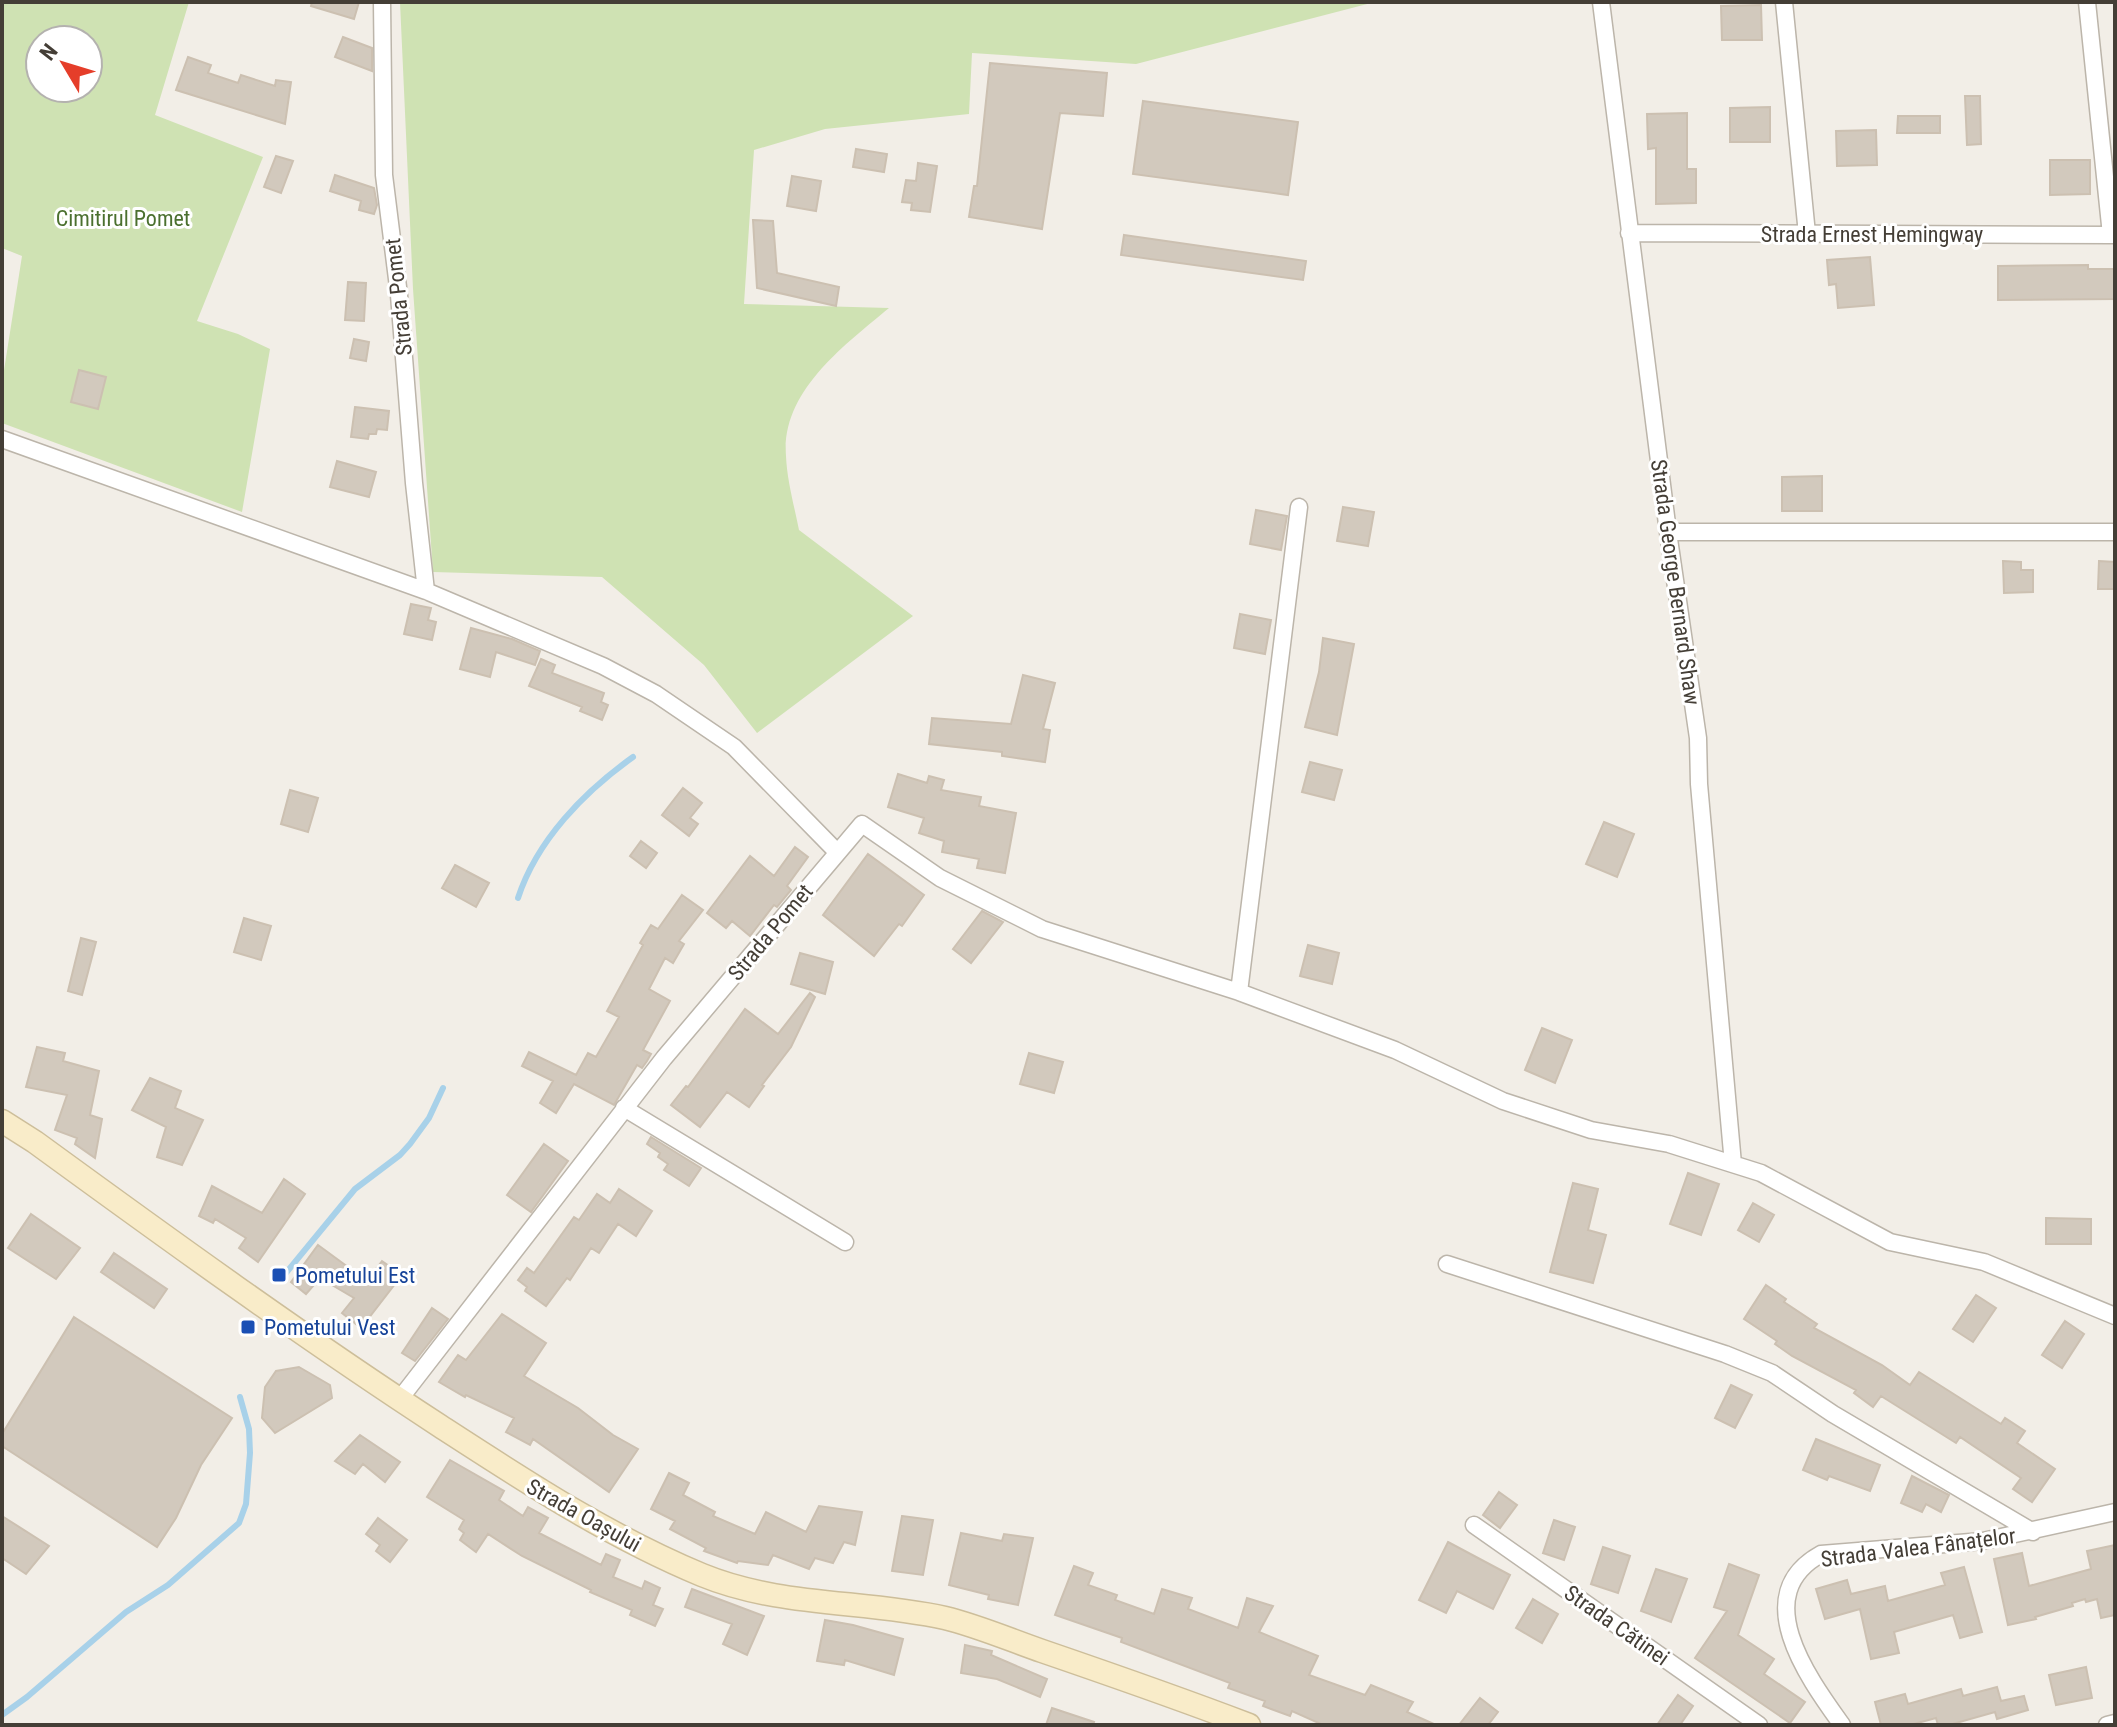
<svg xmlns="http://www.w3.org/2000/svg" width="2117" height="1727" font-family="'Roboto Condensed',sans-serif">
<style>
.green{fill:#cfe2b3;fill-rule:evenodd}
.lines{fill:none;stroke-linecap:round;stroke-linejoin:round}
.stream{stroke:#a8d1e9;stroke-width:6}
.building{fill:#d2c9bd;stroke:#ccc0b1;stroke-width:2}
.street-casing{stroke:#bcb5aa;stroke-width:19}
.secondary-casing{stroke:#cdbe9a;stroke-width:25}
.street{stroke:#fff;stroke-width:16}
.secondary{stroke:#f9ecc9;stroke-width:22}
.transit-dot{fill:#1a4fb4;stroke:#fff;stroke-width:3}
.labels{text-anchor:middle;stroke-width:6;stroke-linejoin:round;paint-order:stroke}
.park-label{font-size:22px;fill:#4b702f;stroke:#fff}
.street-label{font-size:22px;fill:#443e36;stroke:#fff}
.transit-label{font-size:22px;fill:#164399;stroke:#fff;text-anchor:start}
</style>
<rect width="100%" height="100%" fill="#f2eee7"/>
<!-- green -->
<path class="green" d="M2,2H189L155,115L263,157L197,321L238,334L270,349L242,512L2,423V383L22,256L2,248ZM40,40H88V88H40Z
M400,2H1375L1136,64L972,53L969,114L825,129L754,150L744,304L889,308C845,345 781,391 786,456C787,480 794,505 799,530L913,616L757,733L704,665L602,577L433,572L413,289Z"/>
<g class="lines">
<!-- stream -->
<path class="stream" d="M518,898C537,840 584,792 633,757
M281,1279L355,1189L400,1155L410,1144L429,1118L443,1088
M2,1715L27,1697L126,1612L168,1585L239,1523L246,1504L250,1453L249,1429L240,1397"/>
</g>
<!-- building -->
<path class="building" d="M312,2H359L354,19L311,6Z
M1761,5L1762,40H1722L1721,6Z
M343,37L372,48V71L335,57Z
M188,57L211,65L208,73L238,83L241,75L275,86L276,80L291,82L285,124L176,90Z
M990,63L1107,73L1103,116L1060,113L1042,229L969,217L974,186H977Z
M1965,96H1980L1981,144L1967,145Z
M1143,101L1298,122L1288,195L1133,174Z
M1770,107V142H1730V108Z
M1687,113V169H1696V203L1656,204V148L1648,149L1647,114Z
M1898,116H1940V133H1897Z
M1876,130L1877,165L1837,166L1836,131Z
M856,149L887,154L884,172L853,167Z
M276,156L293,161L281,193L264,187Z
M2050,160H2090V194L2050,195Z
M918,163L937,166L930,212L911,210L912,203L902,202L906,180L916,181Z
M335,175L374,188L377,205L374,214L359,210L361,201L330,191Z
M792,176L821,181L816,211L787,206Z
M753,220L773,221L777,273L839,287L836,306L757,288Z
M1124,235L1306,261L1303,280L1121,255Z
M1870,257L1874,305L1838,308L1836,284L1829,285L1827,260Z
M2088,265V269H2115V299L1998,300V266Z
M348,282L366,283L364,321L345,320Z
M354,339L369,342L366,361L350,358Z
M79,370L106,377L98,409L71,402Z
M355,407L389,411L387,430L377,429L376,434H369L368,439L351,437Z
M337,461L376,472L369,497L330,487Z
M1822,476V511H1782V477Z
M1343,507L1374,512L1368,546L1337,541Z
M1256,510L1287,516L1281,550L1250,544Z
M2003,561L2021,562V570H2033V592L2004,593Z
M2099,561L2115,562V589H2098Z
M411,604L431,608L428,620L436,622L432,640L404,634Z
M1240,614L1271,620L1265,654L1234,648Z
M471,628L512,639L540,651L535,665L496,652L490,677L460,669Z
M1323,638L1354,644L1337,735L1305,727L1319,672Z
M541,659L555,665L552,673L604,693L601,702L608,705L602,720L580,711L582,707L529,686Z
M1023,675L1055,683L1043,729L1050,730L1045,762L1002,756V752L929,744L932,718L1011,724Z
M1310,762L1342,770L1334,800L1302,792Z
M898,774L927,783L929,776L944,780L941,790L981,797L979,806L1016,813L1005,873L977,868L979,859L942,852L944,841L919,833L924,818L888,807Z
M683,788L702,803L690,818L698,824L689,836L662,815Z
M290,790L318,798L308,832L281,824Z
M1604,822L1634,834L1617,877L1586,864Z
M641,841L657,853L646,868L630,856Z
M795,847L808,857L787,886L791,890L777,907L774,905L750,936L732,921L726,928L707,913L750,856L774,876Z
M868,854L924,895L902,926L899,924L874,956L823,915Z
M455,865L489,883L476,907L442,888Z
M682,895L703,910L679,941L684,944L673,963L665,958L649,989L670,1001L643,1050L651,1054L647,1061L642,1068L637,1065L614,1105L574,1084L556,1113L540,1103L553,1081L522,1066L529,1052L576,1075L588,1053L596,1057L619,1017L607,1011L643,945L640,943L651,925L658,929Z
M982,911L1003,922L971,963L953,949Z
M244,918L271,926L261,960L234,952Z
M81,938L96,942L82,995L68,991Z
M1308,945L1339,953L1332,984L1300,976Z
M800,953L833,962L825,994L791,984Z
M810,993L815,997L791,1047L762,1085L764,1086L749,1107L727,1092L700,1127L671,1105L686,1086L688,1087L745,1009L778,1034Z
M1542,1028L1572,1040L1555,1083L1525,1070Z
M37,1047L65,1053L63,1061L99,1071L90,1115L102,1119L95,1158L75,1144L77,1138L55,1130L67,1095L26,1087Z
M1029,1053L1063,1062L1054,1093L1020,1084Z
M150,1078L181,1091L175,1108L203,1120L182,1165L157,1157L166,1127L132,1110Z
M651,1137L701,1168L689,1186L664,1170L668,1164L658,1157L660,1153L647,1144Z
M544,1144L568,1161L531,1212L507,1195Z
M1688,1173L1719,1184L1701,1235L1670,1224Z
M284,1179L305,1194L258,1262L239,1248L246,1238L215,1219L213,1223L199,1216L212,1186L262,1213Z
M1573,1183L1598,1189L1588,1230L1606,1235L1593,1283L1550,1272Z
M619,1189L652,1211L636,1236L618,1224L599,1253L591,1248L570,1280L567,1278L546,1306L525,1291L527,1287L518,1280L527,1268L534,1273L574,1217L579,1220L597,1194L610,1203Z
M1753,1203L1774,1215L1759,1242L1738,1230Z
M31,1214L80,1248L56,1279L8,1248Z
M2046,1218L2091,1219V1244H2046Z
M318,1245L367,1281L382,1261L402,1275L361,1328L342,1313L354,1298L320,1278L306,1294L291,1282Z
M114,1253L167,1289L154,1308L101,1272Z
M1766,1285L1786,1299L1784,1302L1817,1324L1814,1328L1882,1365L1910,1385L1919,1372L2001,1424L2005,1418L2025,1431L2017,1443L2055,1469L2032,1502L2013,1489L2021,1478L1960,1437L1956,1443L1881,1396L1873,1407L1854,1393L1856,1390L1792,1356L1775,1344L1777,1341L1744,1319Z
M1976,1295L1996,1308L1973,1342L1953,1329Z
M432,1308L448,1319L415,1361L402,1353Z
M502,1314L546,1343L524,1376L578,1408L613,1435L638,1449L609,1492L533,1439L530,1445L506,1432L514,1418L466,1395L465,1397L439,1382L458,1355L466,1360Z
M74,1317L232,1418L201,1465L176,1518L157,1547L2,1446V1434Z
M2065,1321L2084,1334L2062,1368L2042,1355Z
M299,1367L330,1385L332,1398L275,1433L262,1418L265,1387L276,1371Z
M1731,1385L1752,1395L1735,1428L1715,1418Z
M360,1435L400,1462L385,1482L363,1464L355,1474L335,1461Z
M1816,1439L1880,1465L1870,1491L1829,1476L1827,1480L1803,1470Z
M450,1460L504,1491L499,1500L523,1516L528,1507L548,1518L539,1533L601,1565L606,1554L620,1560L613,1577L642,1589L645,1581L660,1588L653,1605L663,1609L655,1626L630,1615L632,1610L590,1592L591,1590L522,1556L488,1534L476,1552L460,1540L464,1533L459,1529L464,1520L427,1497Z
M669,1473L689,1483L683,1495L715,1512L713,1516L755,1534L766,1512L806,1532L819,1506L862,1512L855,1545L844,1542L833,1563L815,1558L809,1569L773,1555L768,1565L738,1561L737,1563L704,1551L706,1548L670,1529L675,1521L651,1509Z
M1912,1476L1949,1495L1941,1512L1926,1504L1922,1512L1901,1503Z
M1499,1492L1517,1505L1500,1528L1483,1515Z
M2,1516L49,1546L26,1574L2,1558Z
M902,1516L933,1520L923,1575L892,1571Z
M378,1518L407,1540L390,1562L376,1551L380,1545L366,1534Z
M1554,1520L1575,1527L1564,1560L1543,1553Z
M961,1533L1002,1541L1004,1534L1033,1538L1018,1605L988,1599L989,1595L949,1585Z
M1448,1542L1510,1575L1493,1609L1457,1591L1446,1613L1419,1600Z
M2115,1545V1615L2101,1618L2097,1599L2086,1602L2085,1599L2072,1603L2073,1606L2035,1617L2036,1619L2008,1625L1994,1559L2022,1553L2029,1586L2091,1569L2087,1551Z
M1603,1547L1630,1556L1618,1593L1591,1584Z
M1729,1564L1759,1575L1738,1635L1774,1659L1764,1674L1805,1702L1790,1723L1695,1658L1727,1611L1714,1607Z
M1074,1566L1093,1573L1088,1585L1117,1595L1115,1600L1154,1614L1162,1589L1192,1598L1188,1609L1238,1628L1247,1598L1273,1606L1259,1632L1318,1656L1309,1675L1365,1695L1371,1685L1413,1702L1407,1712L1436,1725H1323L1292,1711L1290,1716L1263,1706L1265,1701L1228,1688L1230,1683L1121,1642L1122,1638L1055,1615Z
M1964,1567L1982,1632L1960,1638L1953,1615L1894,1632L1899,1653L1871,1659L1860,1609L1825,1619L1816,1589L1847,1580L1851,1594L1885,1586L1888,1601L1945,1585L1941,1573Z
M1656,1569L1687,1579L1671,1622L1641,1611Z
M692,1589L764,1616L747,1655L723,1644L732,1624L685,1607Z
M1533,1599L1558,1614L1542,1643L1516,1628Z
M825,1620L853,1625L903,1639L894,1675L845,1660L844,1665L817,1661Z
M965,1645L992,1651L991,1655L1047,1679L1040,1697L997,1679L961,1673Z
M2086,1667L2092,1698L2056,1705L2049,1675Z
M1997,1687L2001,1701L2024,1696L2028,1710L1997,1719L1995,1712L1949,1725H1938L1936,1718L1910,1725H1881L1875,1702L1905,1694L1908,1704L1961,1689L1963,1696Z
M1678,1695L1693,1706L1680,1725H1657Z
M1480,1698L1498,1712L1488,1725H1459Z
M1052,1708L1094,1722L1093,1725H1046Z"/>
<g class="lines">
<defs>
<path id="street" d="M382,2L384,175L399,295L414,483L426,591
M1601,2L1668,532L1698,738L1699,784L1733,1164
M1784,2L1807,234
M2087,2L2111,235
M1629,233L2115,235
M2,439L426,591L603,666L656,694L734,747L837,852
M1668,532H2115
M1239,992L1299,507
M624,1108L845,1242
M1447,1264L1725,1354L1772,1373L1833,1414L2033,1532
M399,1400L664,1058L862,824L940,878L1042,929L1239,992L1395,1050L1503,1101L1591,1130L1669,1144L1761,1173L1890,1242L1984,1262L2115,1316
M1474,1525L1759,1725
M1842,1725C1809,1679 1747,1595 1821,1554L1983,1541L2115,1512
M2107,1725L2115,1723"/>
<path id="secondary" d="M2,1121L35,1142C168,1239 302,1336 440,1426C525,1481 608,1536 702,1575C780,1607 864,1600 945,1618C978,1626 1010,1640 1042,1651C1112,1675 1181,1699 1249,1725"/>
</defs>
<!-- street casing -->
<use href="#street" class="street-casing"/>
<!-- secondary casing -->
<use href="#secondary" class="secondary-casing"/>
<!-- street -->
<use href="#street" class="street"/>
<!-- secondary -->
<use href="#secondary" class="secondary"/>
</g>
<!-- markers -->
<g class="transit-dot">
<rect x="271" y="1267" width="16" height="16" rx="4"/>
<rect x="240" y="1319" width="16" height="16" rx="4"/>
</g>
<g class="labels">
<!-- park labels -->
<g class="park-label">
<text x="123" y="226">Cimitirul Pomet</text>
</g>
<!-- street labels -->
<g class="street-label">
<text x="1872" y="242">Strada Ernest Hemingway</text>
<text transform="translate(398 297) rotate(-96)" y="8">Strada Pomet</text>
<text transform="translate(1676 582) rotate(82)" y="8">Strada George Bernard Shaw</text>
<text transform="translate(770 932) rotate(-50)" y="8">Strada Pomet</text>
<text transform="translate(584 1515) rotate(29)" y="8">Strada Oașului</text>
<text transform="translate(1918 1547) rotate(-7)" y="8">Strada Valea Fânațelor</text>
<text transform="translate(1617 1625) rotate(35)" y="8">Strada Cătinei</text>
</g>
<!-- transit labels -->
<g class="transit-label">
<text x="295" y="1283">Pometului Est</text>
<text x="264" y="1335">Pometului Vest</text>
</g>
</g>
<!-- border -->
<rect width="2117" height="1727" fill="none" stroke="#443e36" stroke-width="8"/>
<!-- north arrow -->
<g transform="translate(64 64) rotate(308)"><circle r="38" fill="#ffffff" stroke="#b4b2af" stroke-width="2"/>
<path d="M0-6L14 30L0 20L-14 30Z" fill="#e53e2a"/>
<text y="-12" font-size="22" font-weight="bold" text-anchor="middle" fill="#443e36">N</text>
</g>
</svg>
